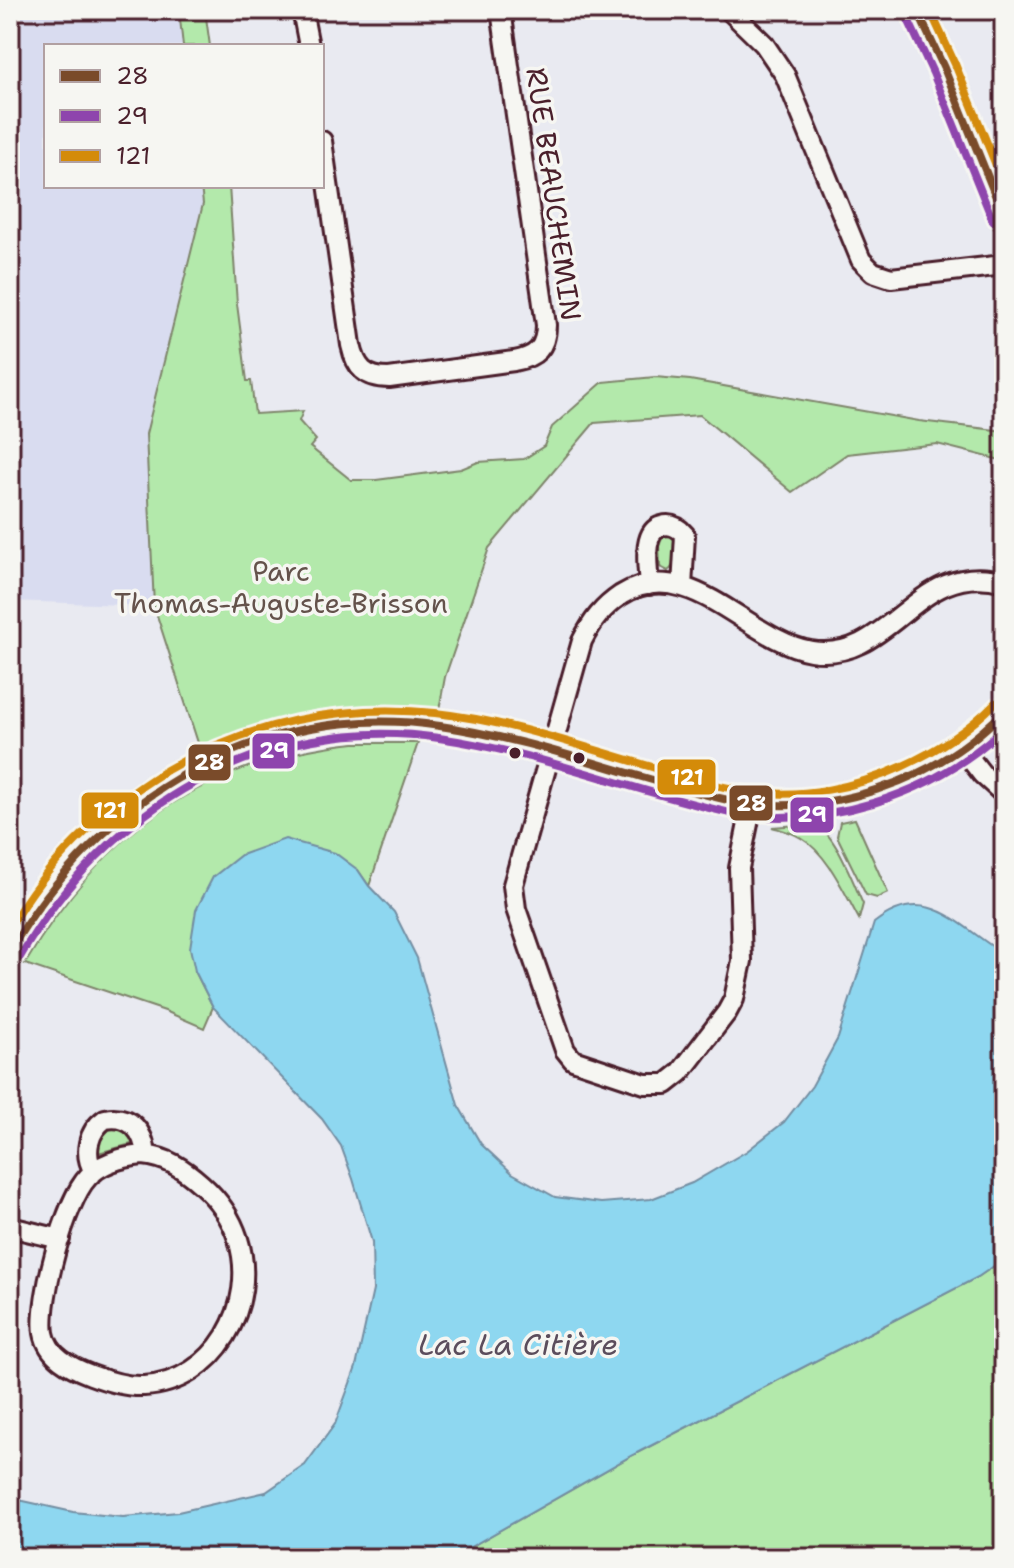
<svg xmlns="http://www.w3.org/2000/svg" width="1014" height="1568" font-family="'Shantell Sans',sans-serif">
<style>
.built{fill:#d9dcf0}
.green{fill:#b3e9ab;stroke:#7e846b;stroke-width:2}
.water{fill:#8ed7f0;stroke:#738da1;stroke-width:2}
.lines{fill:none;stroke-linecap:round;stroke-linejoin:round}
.street-casing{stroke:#4a1f2b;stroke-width:24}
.secondary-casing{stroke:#4a1f2b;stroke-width:32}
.street{stroke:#f6f6f2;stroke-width:18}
.secondary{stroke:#f6f6f2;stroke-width:26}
.bus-1-casing{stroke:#f6f6f2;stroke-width:14}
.bus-2-casing{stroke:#f6f6f2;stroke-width:14}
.bus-3-casing{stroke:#f6f6f2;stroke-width:14}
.bus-1{stroke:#7a4b2a;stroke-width:8}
.bus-2{stroke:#8e44ad;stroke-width:8}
.bus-3{stroke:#d48b09;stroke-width:8}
.bus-dot{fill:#4a1f2b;stroke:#f6f6f2;stroke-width:3}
.labels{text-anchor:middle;stroke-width:7;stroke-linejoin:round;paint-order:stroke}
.street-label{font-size:28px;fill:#4a1f2b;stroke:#f6f6f2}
.park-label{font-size:28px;fill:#64524b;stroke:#f6f6f2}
.water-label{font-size:30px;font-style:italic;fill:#5b4d5c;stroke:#f6f6f2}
.line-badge{stroke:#f6f6f2;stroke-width:3}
.badge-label{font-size:22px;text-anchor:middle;font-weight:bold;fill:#fff}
</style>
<rect width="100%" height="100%" fill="#e9eaf1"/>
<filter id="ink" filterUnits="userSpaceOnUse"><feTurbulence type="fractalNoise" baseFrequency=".0125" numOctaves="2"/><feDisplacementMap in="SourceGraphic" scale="16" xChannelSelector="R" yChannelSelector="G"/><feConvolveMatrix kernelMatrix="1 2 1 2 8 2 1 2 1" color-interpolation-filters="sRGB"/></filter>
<g filter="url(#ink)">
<!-- built -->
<path class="built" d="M10,10H179L183,46H46V186H201L203,204L146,434L154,606L10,601Z"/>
<!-- green -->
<path class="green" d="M179,10H205L210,46H183Z
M201,186H229L237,304L247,381H251L255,414L303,411L299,421L316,440L310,447L351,480H376L461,469L478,462L524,459L544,446L552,427L603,382L655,377L690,380L919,421L1004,431V461L937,444L847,454L792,492L700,415L594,423L489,548L445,677L439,710C359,705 272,709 200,749L154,606L146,434L203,204Z
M663,536H672C678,545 677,565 668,571L660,567L659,546Z
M354,743H418L369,886L358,870L195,971L213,1007L204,1028L165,1011L25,964C101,833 203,760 354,743Z
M855,819L888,893L877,898L866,895L837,836L840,822Z
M812,824C833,826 854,885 863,904L859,919C844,892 828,854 801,838C792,832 782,830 772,827Z
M112,1128C122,1127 131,1132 135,1143L98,1153L101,1136Z
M1004,1259V1558H451L631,1456L978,1277Z"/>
<!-- water -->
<path class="water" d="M285,839L335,853L358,870L369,886L394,912L417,958L458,1105L481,1144L512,1173L555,1197L601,1203L651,1199L692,1183L747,1151L784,1122L812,1086L838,1038L874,923C927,881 958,926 1004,954V1259L978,1277L631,1456L451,1558H10V1498L73,1512L123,1517L178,1512L266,1492L305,1465L335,1424L356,1367L373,1290L372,1242L353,1179L341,1146L322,1119L213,1007L195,971L190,948L196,910L213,877L241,855Z"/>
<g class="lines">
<defs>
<path id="street" d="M302,10L309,46
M729,10L764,44L785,75L861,260L873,272L891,278L1004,265
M322,141L351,345C356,368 365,378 389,378L514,361C536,357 546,348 546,325L501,10
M649,585C648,568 641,531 662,526C672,523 679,528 685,535L682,587
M961,747L982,774L1004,794
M752,804L739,868L742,961L734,999L727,1012L680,1073L666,1084H645L573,1060L565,1050L516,909L513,885L582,641C592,621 603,607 621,595C689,552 748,641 811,651C892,664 916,557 1004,582
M143,1155C167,1157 184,1169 201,1184C218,1199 231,1217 238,1239C259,1305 215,1382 144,1386C127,1387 107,1381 91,1375C70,1367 48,1356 44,1333C39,1300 65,1201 88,1177C102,1162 123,1157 143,1155Z
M94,1172C83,1154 88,1131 105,1119C131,1114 144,1132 146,1155
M10,1227L60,1239"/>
<path id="secondary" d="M917,10L944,68L1004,217
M10,951C50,875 110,815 185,774C261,732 349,715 436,725C511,735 585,761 658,781C689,790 720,800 752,804C808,810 866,798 916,773C948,758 980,738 1004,711"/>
</defs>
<!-- street casing -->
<use href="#street" class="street-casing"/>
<!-- secondary casing -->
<use href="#secondary" class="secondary-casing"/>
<!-- street -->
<use href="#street" class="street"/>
<!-- secondary -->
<use href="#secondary" class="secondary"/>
<defs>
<path id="bus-1" d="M917,10L944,68L1004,217
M10,951C98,798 260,699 440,726C539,740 631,778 728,800C826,819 935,783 1004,711"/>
<path id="bus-2" d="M906,15L933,73L993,221
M20,957C106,808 264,712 439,738C537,752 629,790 726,812C824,830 931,797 1004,728"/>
<path id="bus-3" d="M930,10L955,64L1004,185
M10,927C47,862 103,809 167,770C248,723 342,703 435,713C511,721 586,748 659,769C690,778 721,788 753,792C803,798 855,788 901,767C936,751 968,731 995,703"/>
</defs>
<!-- bus-1 casing -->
<use href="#bus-1" class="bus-1-casing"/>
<!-- bus-2 casing -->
<use href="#bus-2" class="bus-2-casing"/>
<!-- bus-3 casing -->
<use href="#bus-3" class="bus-3-casing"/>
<!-- bus-1 -->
<use href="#bus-1" class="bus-1"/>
<!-- bus-2 -->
<use href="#bus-2" class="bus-2"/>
<!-- bus-3 -->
<use href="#bus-3" class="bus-3"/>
</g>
</g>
<!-- markers -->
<g class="bus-dot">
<circle cx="515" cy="753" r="7"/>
<circle cx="579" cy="758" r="7"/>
</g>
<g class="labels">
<!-- street labels -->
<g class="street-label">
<text transform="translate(554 194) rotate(82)" y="10">RUE BEAUCHEMIN</text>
</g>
<!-- park labels -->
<g class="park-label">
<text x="281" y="581">Parc<tspan x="281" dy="32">Thomas-Auguste-Brisson</tspan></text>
</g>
<!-- water labels -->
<g class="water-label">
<text x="518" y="1355">Lac La Citière</text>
</g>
</g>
<g class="line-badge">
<rect x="251" y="732" width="45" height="38" rx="8" fill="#8e44ad"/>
<rect x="187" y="743" width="45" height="39" rx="8" fill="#7a4b2a"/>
<rect x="656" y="758" width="61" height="38" rx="8" fill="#d48b09"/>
<rect x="728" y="784" width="46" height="38" rx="8" fill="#7a4b2a"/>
<rect x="80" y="791" width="60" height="39" rx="8" fill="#d48b09"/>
<rect x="789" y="796" width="46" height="38" rx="8" fill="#8e44ad"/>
</g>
<g class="badge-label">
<text x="274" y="758">29</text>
<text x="209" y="770">28</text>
<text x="687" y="785">121</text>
<text x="751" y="811">28</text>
<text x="110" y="818">121</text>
<text x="812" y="822">29</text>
</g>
<!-- margin -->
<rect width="1014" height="1568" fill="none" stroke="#f6f6f2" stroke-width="40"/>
<rect x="20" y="20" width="974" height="1528" fill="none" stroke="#4a1f2b" stroke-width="3" filter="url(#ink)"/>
<!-- legend -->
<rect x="44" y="44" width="280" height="144" fill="#f6f6f2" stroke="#b1a0a2" stroke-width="2"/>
<rect x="60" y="70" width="40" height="12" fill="#7a4b2a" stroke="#b1a0a2" stroke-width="2"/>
<text x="116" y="84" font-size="24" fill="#4a1f2b">28</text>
<rect x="60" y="110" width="40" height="12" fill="#8e44ad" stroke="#b1a0a2" stroke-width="2"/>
<text x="116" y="124" font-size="24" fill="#4a1f2b">29</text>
<rect x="60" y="150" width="40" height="12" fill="#d48b09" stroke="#b1a0a2" stroke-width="2"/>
<text x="116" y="164" font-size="24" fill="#4a1f2b">121</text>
</svg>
